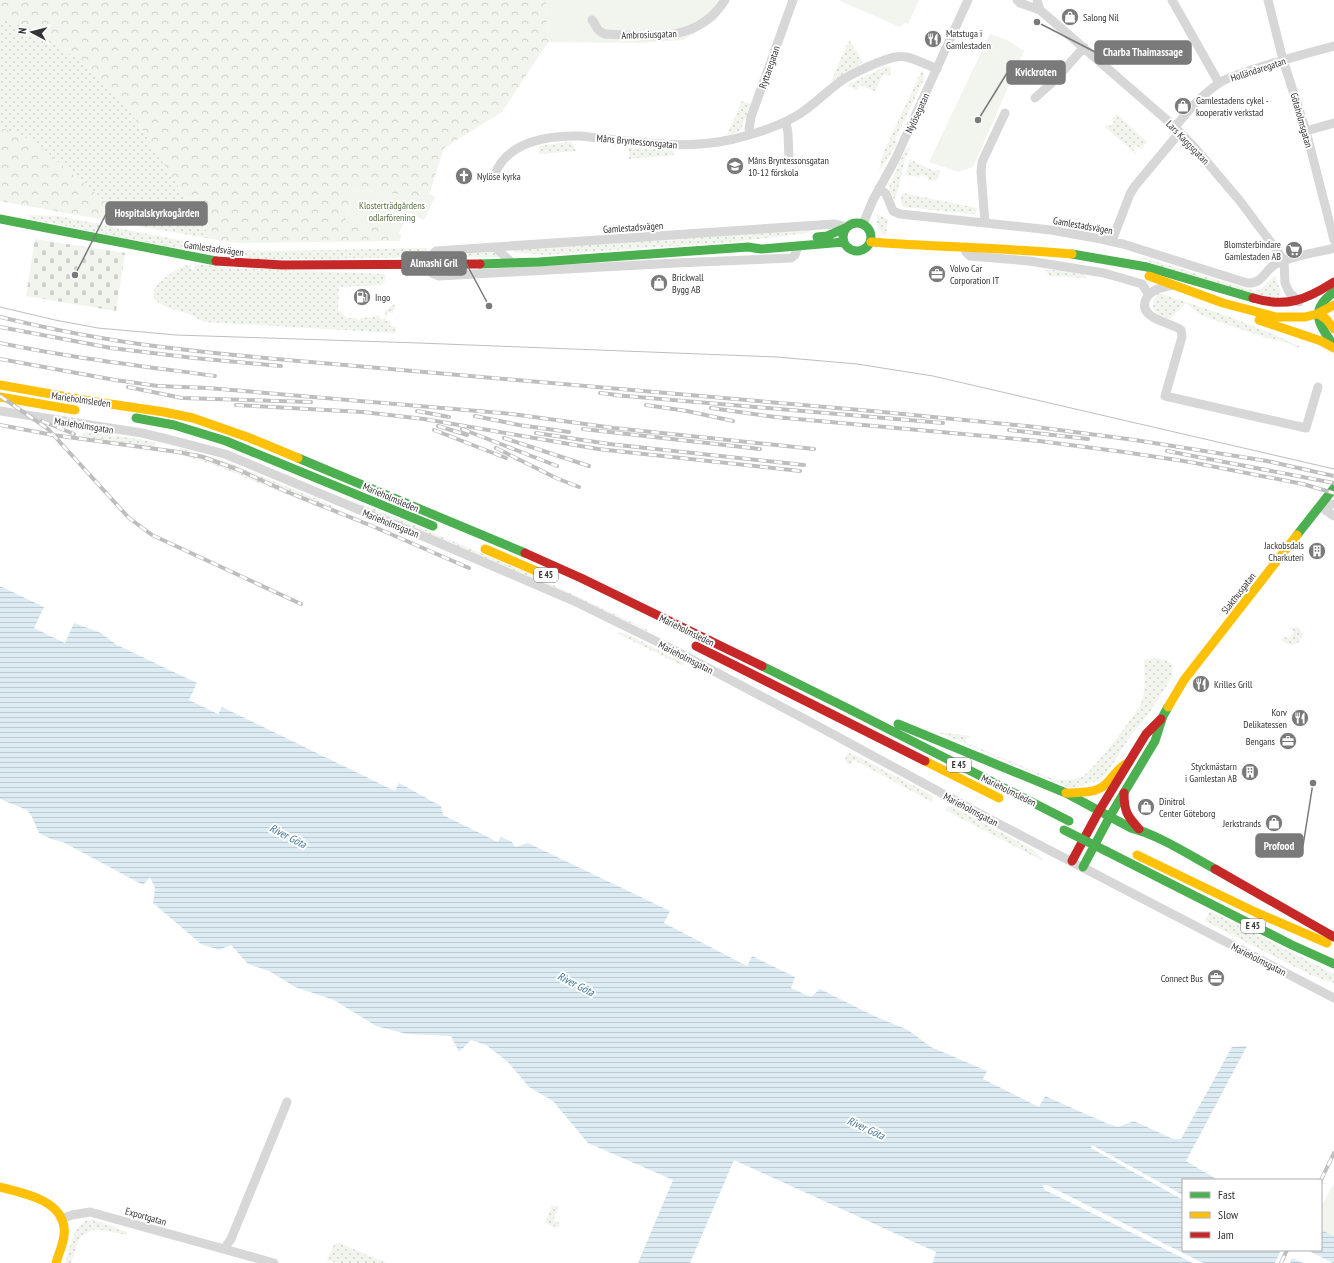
<svg xmlns="http://www.w3.org/2000/svg" width="1334" height="1263" font-family="'PT Sans Narrow',sans-serif">
<style>
.grass{fill:url(#grass-dots)}
.forest{fill:url(#forest-crowns)}
.cemetery{fill:url(#cemetery-stones)}
.green{fill:#f1f5ed}
.water{fill:url(#water-rules)}
.pier{fill:#fff}
.lines{fill:none;stroke-linecap:round;stroke-linejoin:round}
.street{stroke:#d7d7d7;stroke-width:9}
.fast{stroke:#4caf50;stroke-width:9}
.slow{stroke:#ffc107;stroke-width:9}
.jam{stroke:#c62828;stroke-width:9}
.tram{stroke:#bebebe;stroke-width:1}
.rail-casing{stroke:#bebebe;stroke-width:4}
.rail{stroke:#fff;stroke-width:2.5;stroke-dasharray:8;stroke-linecap:butt}
.fast-bridge{stroke:#4caf50;stroke-width:9}
.labels{text-anchor:middle;stroke-width:4;stroke-linejoin:round;paint-order:stroke}
.shield{fill:#fff;stroke:#707070;stroke-width:1}
.shield-label{font-size:9px;font-weight:bold;fill:#333}
.poi-label{font-size:10px;fill:#333;stroke:#fff;text-anchor:start}
.street-label{font-size:10px;fill:#333;stroke:#fff}
.park-label{font-size:10px;fill:#56703f;stroke:#fff}
.water-label{font-size:11px;font-style:italic;fill:#3f7597;stroke:#fff}
.leader{fill:none;stroke:#7a7a7a;stroke-width:1.5}
.callout-dot{fill:#7a7a7a;stroke:#fff;stroke-width:1.5}
.callout{fill:#7a7a7a;stroke:#7a7a7a;stroke-width:1.5}
.callout-label{font-size:11px;text-anchor:middle;font-weight:bold;fill:#fff}
</style>
<defs>
<pattern id="grass-dots" width="8" height="8" patternUnits="userSpaceOnUse"><rect width="8" height="8" fill="#f1f5ed"/><path d="M2 2h.1M6 6h.1" fill="none" stroke="#cfd2cc" stroke-width="1.8" stroke-linecap="round"/></pattern>
<pattern id="forest-crowns" width="20" height="18" patternUnits="userSpaceOnUse"><rect width="20" height="18" fill="#f1f5ed"/><path d="M2 6a3 3 0 1 1 6 0M12 15a3 3 0 1 1 6 0" fill="none" stroke="#cfd2cc"/></pattern>
<pattern id="cemetery-stones" width="16" height="16" patternUnits="userSpaceOnUse"><rect width="16" height="16" fill="#f1f5ed"/><path d="M2 7V4a2 2 0 0 1 4 0v3zM10 15v-3a2 2 0 0 1 4 0v3z" fill="#cfd2cc"/></pattern>
<pattern id="water-rules" width="6" height="5" patternUnits="userSpaceOnUse"><rect width="6" height="5" fill="#ddebf3"/><path d="M0 2.5h6" fill="none" stroke="#becad1"/></pattern>
</defs>
<rect width="100%" height="100%" fill="#fff"/>
<!-- grass -->
<path class="grass" d="M0,18L35,29L81,62L132,114L212,239L133,225L33,141L0,127Z
M849,40L858,53L862,63L831,82Z
M887,66L891,68V72L889,76L883,74L875,91L860,85L857,90L848,86L849,84Z
M922,70L924,75V79L896,138L897,144L879,172L882,158L886,147Z
M742,101L751,104L741,129L738,132L729,135L728,133Z
M1117,114L1147,142L1141,149L1136,145L1133,149L1136,153V154L1105,127L1107,124L1110,126L1113,124L1114,121L1112,119Z
M568,142H571L577,151L539,154V148L540,146Z
M911,146L906,156L896,197L894,199L889,189L890,185L905,150Z
M629,148L673,151L674,155L629,159Z
M909,159L934,171L936,170L941,171L936,181L928,180V177L920,175L919,177L906,175Z
M903,193L977,208L976,213L973,214L904,207C900,204 901,198 902,194Z
M877,214L888,220L886,236C878,231 876,223 877,214Z
M28,215L57,216L229,250L278,251L427,248L424,254L420,257L321,259H258L197,252L30,219Z
M816,229L807,233L733,242L544,255L514,252V250Z
M487,252L495,253L499,257H439L438,256Z
M1141,257L1254,291C1265,290 1267,281 1275,276L1280,290L1281,295L1279,296V299H1272L1160,267L1146,260L1140,258Z
M191,264V269L194,270L195,265L194,264L232,268L383,274L385,275C387,279 384,284 379,285L339,287L338,310L347,318H357V320H360V318L375,317L378,315L382,320L387,316L384,312L395,303L393,313L388,312C386,314 386,318 386,321H390V326L396,327L395,333L205,322C199,320 194,316 189,314C180,311 160,307 155,299C146,285 181,266 191,264Z
M1045,270H1059L1085,275L1086,278L1050,276Z
M1158,293C1207,308 1255,325 1301,347H1295L1286,342L1267,338L1214,320L1198,313L1186,303L1170,319L1159,315L1153,309V301Z
M84,432L139,439L156,443L154,449L152,450L86,441L80,439Z
M180,448L227,462L331,505V508L324,507L323,509L215,465L181,455L179,453Z
M332,493L407,522L528,573L648,630L647,631L579,599Z
M1298,627L1303,634C1298,647 1291,647 1281,640L1284,636L1289,639L1294,632L1289,628Z
M619,632L633,637L685,664L681,665L620,635L618,633Z
M1157,658L1165,660L1172,664V676L1166,687L1147,716L1129,738L1106,775L1097,781L1077,787H1068L937,732L971,736L965,740L966,743L1053,779C1062,781 1075,781 1083,776C1093,771 1139,711 1142,701C1146,688 1144,674 1144,660Z
M848,753L853,754L926,792L933,797V801L932,802L854,760L851,764H847L845,759Z
M948,807H953L1032,849L1043,860V861L947,811L946,809Z
M1210,911L1334,974V983L1311,975L1205,921Z
M552,1205L559,1207L553,1220L560,1223L558,1228L545,1223Z
M87,1220H93L113,1226L115,1228L127,1232V1235L96,1229L80,1236L71,1263H65C70,1247 72,1229 87,1220Z
M337,1243H339L387,1263H337L327,1260L334,1245Z"/>
<!-- forest -->
<path class="forest" d="M0,0H546L548,42L502,112L444,148L428,198L353,189L346,220L364,226L376,222L401,235V238L399,241L237,243L212,239L132,114L81,62L35,29L0,18Z
M0,127L33,141L133,225L0,201Z"/>
<!-- cemetery -->
<path class="cemetery" d="M35,239L125,253L116,311L26,296Z"/>
<!-- green -->
<path class="green" d="M546,0H728L716,20L683,40L641,43L548,42Z
M838,0H919L908,24L904,23L900,27Z
M990,34L1007,40L1024,51L973,167L959,172L929,162Z
M353,189L428,198L430,194L435,197L424,220L410,213L398,234L377,223L364,226L346,220Z
M1334,1183V1236L1321,1231V1207Z"/>
<!-- water -->
<path class="water" d="M0,586L44,607L34,628L65,643L74,623L101,633L117,645L197,683L189,700L218,714L222,707L395,791L399,783L441,806L443,815L498,842L501,837L512,842L515,847L528,843L670,911L664,923L747,966L752,956L795,977L791,988L811,997L820,989L872,1015L908,1030L931,1047L987,1071L983,1079L1039,1107L1045,1096L1106,1123L1118,1127L1134,1121L1173,1139H1181L1232,1047L1247,1046L1186,1161L1218,1180H1183V1250H1321V1231H1323L1334,1236V1263H933L936,1252L734,1160L690,1263H638L673,1180L588,1143L553,1101L529,1087L508,1062L486,1045L471,1040L459,1052L451,1036L407,1034L376,1026L334,1000L295,987L269,971L248,964L231,945L219,950L201,944L153,903L155,888L150,877L143,885L63,842L51,839L39,833L31,815L27,810L0,799Z"/>
<!-- pier -->
<path class="pier" d="M1092,1145L1183,1195V1200L1091,1148Z
M1042,1185H1047L1203,1263H1193L1045,1190Z
M1276,1250H1307L1333,1263H1303L1292,1258L1290,1263H1275L1280,1252Z"/>
<g class="lines">
<!-- street -->
<path class="street" d="M1017,0L1020,3L1040,10L1175,127L1195,148L1240,201L1284,260L1285,283L1289,292L1299,302
M1037,0L1040,10
M1172,0L1219,83
M1268,0L1283,60L1306,131L1334,240
M592,20C598,27 595,30 605,34C651,36 697,44 725,0
M1035,98L1056,79L1084,47
M786,122L788,133L789,161
M1175,127C1188,111 1203,93 1221,82C1231,76 1243,73 1255,69C1281,60 1307,53 1334,46
M1306,131L1334,123
M750,134L749,129L751,117L793,0
M495,174C508,141 549,135 580,136C631,141 683,151 734,139C757,133 781,126 801,113C816,103 829,89 844,79C855,72 867,67 879,62C888,59 897,55 906,57C916,59 927,65 937,69
M879,188L886,194L893,211L900,214L1051,230L1101,239L1123,244L1247,283C1262,284 1264,272 1274,265C1286,257 1319,252 1334,248
M985,223L981,172L982,162L1005,113
M863,224L873,200L895,160L968,0
M1112,241L1130,194L1135,186L1180,132
M798,246L795,255L791,258L676,263L439,276L432,273C427,266 428,257 436,251L834,224L847,227
M495,247L512,263
M966,247V252L970,256L1029,261L1104,273L1142,284L1149,295
M1173,285C1163,287 1151,289 1146,299C1137,319 1171,322 1181,330L1182,337L1165,396L1306,428L1318,387
M0,411L142,433L167,439L225,454L432,540L574,601L672,649L814,724L995,822L1334,998
M1321,505L1325,510L1334,516
M1321,505L1334,504
M61,1219L72,1215L90,1212L274,1263
M224,1249L231,1239L287,1102"/>
<!-- fast -->
<path class="fast" d="M0,219L216,261
M843 237a14 14 0 1 1 28 0a14 14 0 1 1-28 0Z
M817,237L827,236L845,228
M1072,254L1147,267L1253,298
M480,264L539,262L748,247L761,249L844,242
M1334,292C1308,311 1319,324 1334,346
M136,418L174,425L226,441L433,526
M298,458L525,553
M1297,535L1334,488
M762,666L849,709L1069,821
M898,724L1066,793L1131,828C1157,834 1191,856 1215,869
M1106,851L1292,945L1334,964
M1083,867L1110,816L1155,741L1163,716L1168,707"/>
<!-- slow -->
<path class="slow" d="M871,242C938,247 1005,248 1072,254
M1149,276L1223,303L1276,317H1305L1317,314L1334,305
M1319,314L1326,319L1334,329
M1259,320L1321,341L1334,348
M0,385L90,401L164,412L193,418L250,438L298,458
M0,397L75,410
M485,549L550,577
M1168,707L1184,680L1297,535
M925,761L999,798
M1066,793C1079,792 1096,794 1106,784C1115,775 1117,768 1129,762
M1137,855L1255,912L1327,943
M0,1187C22,1193 60,1199 64,1227C66,1239 59,1252 56,1263"/>
<!-- jam -->
<path class="jam" d="M216,261L282,265L480,264
M1253,298C1286,308 1306,300 1334,282
M525,553L581,578L762,666
M696,646L925,761
M1124,793C1124,811 1127,816 1139,829
M1072,861L1099,811L1146,734L1161,719
M1215,869L1334,937"/>
<!-- tram -->
<path class="tram" d="M0,307L55,320L98,328L176,335L419,343L777,357L857,364L933,376L1334,469"/>
<defs>
<path id="rail" d="M0,317C37,326 75,334 113,340C167,349 222,354 276,359L872,411L1036,427L1135,440L1267,461L1334,476
M0,327L111,348L194,358L281,366
M0,343C71,358 143,366 215,376
M0,359L115,380L158,386L208,388L512,414L614,428L814,449
M128,387L182,398L311,402
M600,393L618,395
M614,395L943,423
M0,396L48,429L129,518L152,535L301,604
M236,405L363,412L424,419L598,449L800,471
M646,405L687,411L733,421
M711,408L775,417L1039,441L1124,452L1190,462L1303,484L1334,493
M417,411L449,417
M475,416L519,425L569,432
M42,421L74,434
M0,425L53,435L178,452L203,457L239,470L285,491L372,526L469,568
M438,426L467,435
M462,429L557,466
M583,429L760,449
M434,430L506,458
M1009,430L1088,439
M536,433L609,444L804,465
M504,438L589,466
M496,448L556,478L579,487
M1167,451L1334,483
M1321,1180L1334,1153
M1281,1263L1287,1250"/>
</defs>
<!-- rail casing -->
<use href="#rail" class="rail-casing"/>
<!-- rail -->
<use href="#rail" class="rail"/>
<!-- fast-bridge -->
<path class="fast-bridge" d="M1064,830L1106,851"/>
</g>
<!-- icons -->
<defs>
<symbol id="shop-disc" viewBox="-11 -11 22 22"><circle r="9.5" fill="#7a7a7a" stroke="#fff"/><path d="M-5-2.5h2.3a2.7 3.5 0 0 1 5.4 0H5L5.5 6h-11ZM-1.5-2.5h3a1.5 2.3 0 0 0-3 0Z" fill="#fff"/></symbol>
<symbol id="restaurant-disc" viewBox="-11 -11 22 22"><circle r="9.5" fill="#7a7a7a" stroke="#fff"/><path d="M-5-6h1v4h1v-4h1v4h1v-4h1v5L-1.5 .5V6h-2V.5L-5-1ZM5-6V6H3V1.5H1.5Q1.5-4 5-6Z" fill="#fff"/></symbol>
<symbol id="school-disc" viewBox="-11 -11 22 22"><circle r="9.5" fill="#7a7a7a" stroke="#fff"/><path d="M0-5L7-2L0 1L-7-2ZM-4 1L0 2.5L4 1V4Q0 6-4 4Z" fill="#fff"/></symbol>
<symbol id="church-disc" viewBox="-11 -11 22 22"><circle r="9.5" fill="#7a7a7a" stroke="#fff"/><path d="M-1.2-6h2.4v3.5h3.3v2.4h-3.3V6h-2.4V-.1h-3.3v-2.4h3.3Z" fill="#fff"/></symbol>
<symbol id="supermarket-disc" viewBox="-11 -11 22 22"><circle r="9.5" fill="#7a7a7a" stroke="#fff"/><path d="M-6-5.5h2.5l.6 2H6L4.5 2H-2.5L-4.4-4H-6ZM-1.5 3.2a1.3 1.3 0 1 0 .1 0ZM3 3.2a1.3 1.3 0 1 0 .1 0Z" fill="#fff"/></symbol>
<symbol id="office-disc" viewBox="-11 -11 22 22"><circle r="9.5" fill="#7a7a7a" stroke="#fff"/><path d="M-6-3h4V-5.5h4V-3h4V5H-6ZM-1-4.5V-3h2v-1.5ZM-6 0V1H6V0Z" fill="#fff"/></symbol>
<symbol id="fuel-disc" viewBox="-11 -11 22 22"><circle r="9.5" fill="#7a7a7a" stroke="#fff"/><path d="M-5.5-6h7V0h2V4h1.3V-2.5L3-4.5l.8-.8L6-3V5H2.5V1h-1V6h-7ZM-4.2-4.7v3.2H.2V-4.7Z" fill="#fff"/></symbol>
<symbol id="building-disc" viewBox="-11 -11 22 22"><circle r="9.5" fill="#7a7a7a" stroke="#fff"/><path d="M-4-6H4V6H1V3H-1V6H-4ZM-2.5-4.3h1.7v1.8h-1.7ZM.8-4.3h1.7v1.8H.8ZM-2.5-1h1.7V.8h-1.7ZM.8-1h1.7V.8H.8Z" fill="#fff"/></symbol>
</defs>
<g fill-rule="evenodd">
<use href="#shop-disc" x="1060" y="7" width="20" height="20"/>
<use href="#restaurant-disc" x="923" y="29" width="20" height="20"/>
<use href="#shop-disc" x="1173" y="96" width="20" height="20"/>
<use href="#school-disc" x="725" y="156" width="20" height="20"/>
<use href="#church-disc" x="454" y="166" width="20" height="20"/>
<use href="#supermarket-disc" x="1284" y="240" width="20" height="20"/>
<use href="#office-disc" x="927" y="264" width="20" height="20"/>
<use href="#shop-disc" x="649" y="273" width="20" height="20"/>
<use href="#fuel-disc" x="352" y="287" width="20" height="20"/>
<use href="#building-disc" x="1307" y="541" width="20" height="20"/>
<use href="#restaurant-disc" x="1191" y="674" width="20" height="20"/>
<use href="#restaurant-disc" x="1290" y="708" width="20" height="20"/>
<use href="#office-disc" x="1278" y="731" width="20" height="20"/>
<use href="#building-disc" x="1240" y="762" width="20" height="20"/>
<use href="#shop-disc" x="1136" y="797" width="20" height="20"/>
<use href="#shop-disc" x="1264" y="813" width="20" height="20"/>
<use href="#office-disc" x="1206" y="968" width="20" height="20"/>
</g>
<g class="labels">
<!-- shield labels -->
<g class="shield">
<rect x="534" y="568" width="24" height="14" rx="3"/>
<rect x="947" y="758" width="24" height="14" rx="3"/>
<rect x="1241" y="919" width="24" height="14" rx="3"/>
</g>
<g class="shield-label">
<text x="546" y="578">E 45</text>
<text x="959" y="768">E 45</text>
<text x="1253" y="929">E 45</text>
</g>
<!-- poi labels -->
<g class="poi-label">
<text x="1083" y="21">Salong Nil</text>
<text x="946" y="37">Matstuga i<tspan x="946" dy="12">Gamlestaden</tspan></text>
<text x="1196" y="104">Gamlestadens cykel -<tspan x="1196" dy="12">kooperativ verkstad</tspan></text>
<text x="748" y="164">Måns Bryntessonsgatan<tspan x="748" dy="12">10-12 förskola</tspan></text>
<text x="477" y="180">Nylöse kyrka</text>
<text x="1281" y="248" text-anchor="end">Blomsterbindare<tspan x="1281" dy="12">Gamlestaden AB</tspan></text>
<text x="950" y="272">Volvo Car<tspan x="950" dy="12">Corporation IT</tspan></text>
<text x="672" y="281">Brickwall<tspan x="672" dy="12">Bygg AB</tspan></text>
<text x="375" y="301">Ingo</text>
<text x="1304" y="549" text-anchor="end">Jackobsdals<tspan x="1304" dy="12">Charkuteri</tspan></text>
<text x="1214" y="688">Krilles Grill</text>
<text x="1287" y="716" text-anchor="end">Korv<tspan x="1287" dy="12">Delikatessen</tspan></text>
<text x="1275" y="745" text-anchor="end">Bengans</text>
<text x="1237" y="770" text-anchor="end">Styckmästarn<tspan x="1237" dy="12">i Gamlestan AB</tspan></text>
<text x="1159" y="805">Dinitrol<tspan x="1159" dy="12">Center Göteborg</tspan></text>
<text x="1261" y="827" text-anchor="end">Jerkstrands</text>
<text x="1203" y="982" text-anchor="end">Connect Bus</text>
</g>
<!-- street labels -->
<g class="street-label">
<text transform="translate(649 34) rotate(-2)" y="4">Ambrosiusgatan</text>
<text transform="translate(769 67) rotate(-71)" y="4">Ryttaregatan</text>
<text transform="translate(1258 69) rotate(-18)" y="4">Holländaregatan</text>
<text transform="translate(917 113) rotate(-65)" y="4">Nylösegatan</text>
<text transform="translate(1302 120) rotate(74)" y="4">Götaholmsgatan</text>
<text transform="translate(637 141) rotate(5)" y="4">Måns Bryntessonsgatan</text>
<text transform="translate(1188 142) rotate(46)" y="4">Lars Kaggsgatan</text>
<text transform="translate(1083 225) rotate(10)" y="4">Gamlestadsvägen</text>
<text transform="translate(633 227) rotate(-4)" y="4">Gamlestadsvägen</text>
<text transform="translate(214 248) rotate(8)" y="4">Gamlestadsvägen</text>
<text transform="translate(81 399) rotate(8)" y="4">Marieholmsleden</text>
<text transform="translate(84 425) rotate(9)" y="4">Marieholmsgatan</text>
<text transform="translate(391 497) rotate(23)" y="4">Marieholmsleden</text>
<text transform="translate(391 523) rotate(22)" y="4">Marieholmsgatan</text>
<text transform="translate(1238 593) rotate(-52)" y="4">Slakthusgatan</text>
<text transform="translate(687 630) rotate(26)" y="4">Marieholmsleden</text>
<text transform="translate(686 657) rotate(27)" y="4">Marieholmsgatan</text>
<text transform="translate(1009 790) rotate(26)" y="4">Marieholmsleden</text>
<text transform="translate(971 809) rotate(28)" y="4">Marieholmsgatan</text>
<text transform="translate(1259 959) rotate(27)" y="4">Marieholmsgatan</text>
<text transform="translate(146 1216) rotate(16)" y="4">Exportgatan</text>
</g>
<!-- park labels -->
<g class="park-label">
<text x="392" y="209">Klosterträdgårdens<tspan x="392" dy="12">odlarförening</tspan></text>
</g>
<!-- water labels -->
<g class="water-label">
<text transform="translate(288 836) rotate(27)" y="4">River Göta</text>
<text transform="translate(576 984) rotate(27)" y="4">River Göta</text>
<text transform="translate(866 1128) rotate(25)" y="4">River Göta</text>
</g>
</g>
<!-- callouts -->
<path class="leader" d="M1037 22L1095 52M978 120L1007 73M75 275L106 214M489 306L466 263M1313 783L1303 846"/>
<g class="callout-dot">
<circle cx="1037" cy="22" r="4"/>
<circle cx="978" cy="120" r="4"/>
<circle cx="75" cy="275" r="4"/>
<circle cx="489" cy="306" r="4"/>
<circle cx="1313" cy="783" r="4"/>
</g>
<g class="callout">
<rect x="1095" y="41" width="96" height="23" rx="4"/>
<rect x="1007" y="61" width="58" height="23" rx="4"/>
<rect x="106" y="202" width="101" height="23" rx="4"/>
<rect x="402" y="252" width="64" height="23" rx="4"/>
<rect x="1256" y="834" width="47" height="23" rx="4"/>
</g>
<g class="callout-label">
<text x="1143" y="56">Charba Thaimassage</text>
<text x="1036" y="76">Kvickroten</text>
<text x="157" y="217">Hospitalskyrkogården</text>
<text x="434" y="267">Almashi Gril</text>
<text x="1279" y="850">Profood</text>
</g>
<!-- legend -->
<rect x="1182" y="1179" width="140" height="72" fill="#ffffff" stroke="#adadad"/>
<rect x="1190" y="1192" width="20" height="6" fill="#4caf50" stroke="#adadad"/>
<text x="1218" y="1199" font-size="12" fill="#333333">Fast</text>
<rect x="1190" y="1212" width="20" height="6" fill="#ffc107" stroke="#adadad"/>
<text x="1218" y="1219" font-size="12" fill="#333333">Slow</text>
<rect x="1190" y="1232" width="20" height="6" fill="#c62828" stroke="#adadad"/>
<text x="1218" y="1239" font-size="12" fill="#333333">Jam</text>
<!-- north arrow -->
<g transform="translate(32 32) rotate(277)" stroke="#ffffff" stroke-width="3" paint-order="stroke">
<path d="M0-3L7 15L0 10L-7 15Z" fill="#333333"/>
<text y="-6" font-size="11" font-weight="bold" text-anchor="middle" fill="#333333">N</text>
</g>
</svg>
